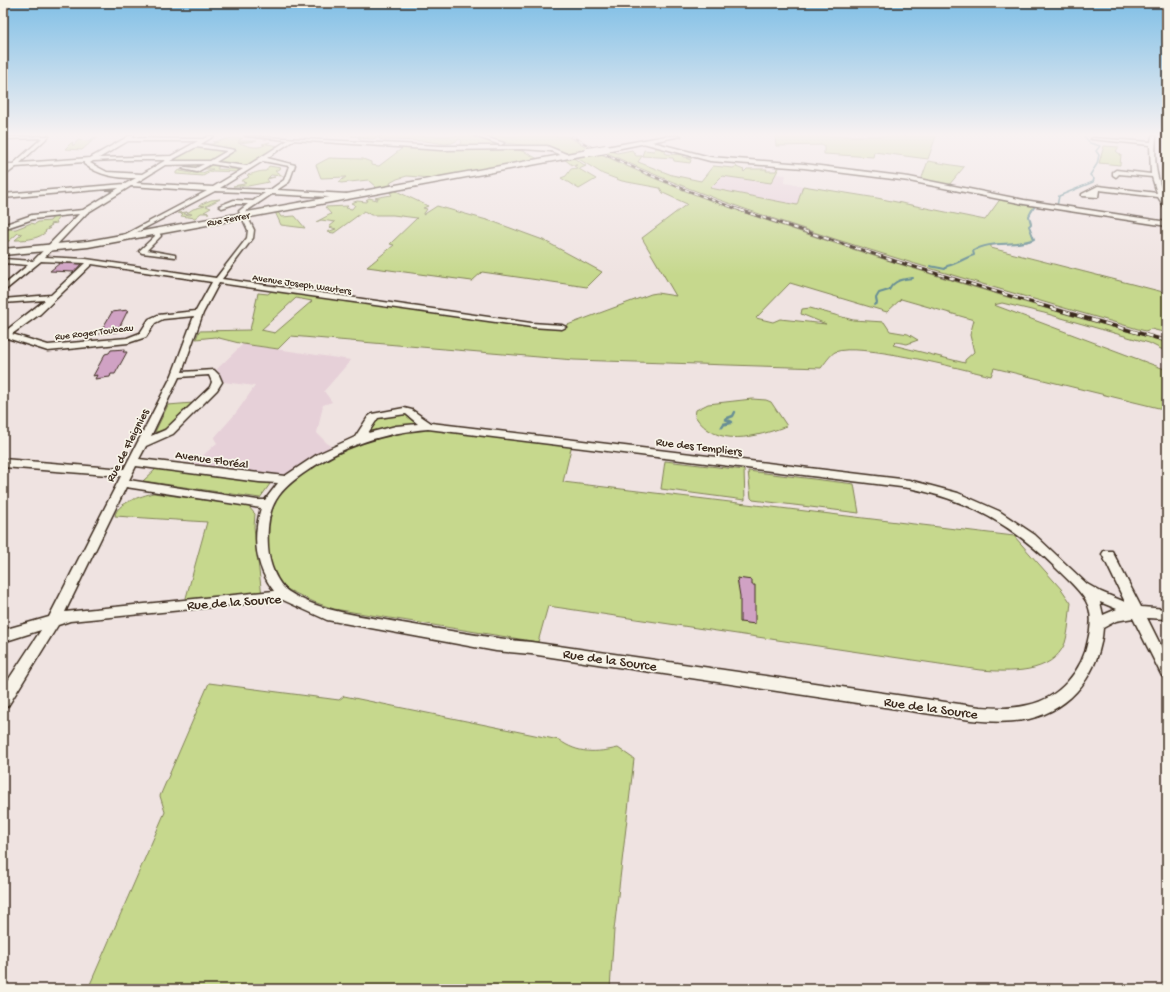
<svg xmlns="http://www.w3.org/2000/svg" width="1170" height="992" font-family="'Gochi Hand',sans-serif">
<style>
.built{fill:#e6d0d8}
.green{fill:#c6d88d;stroke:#808156;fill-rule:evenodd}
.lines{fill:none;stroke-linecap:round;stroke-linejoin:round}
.stream-far3{stroke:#678e95;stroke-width:1.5}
.stream-far2{stroke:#678e95;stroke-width:2}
.stream-far1{stroke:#678e95;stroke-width:2.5}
.stream{stroke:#678e95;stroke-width:3}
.building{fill:#d0a2c4;stroke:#3b2a1e}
.minor-casing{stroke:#3b2a1e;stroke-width:3}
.secondary-casing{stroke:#3b2a1e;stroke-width:3}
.minor{fill:#f7f3e8;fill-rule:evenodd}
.secondary{fill:#f7f3e8;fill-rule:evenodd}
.rail-far2-casing{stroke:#3b2a1e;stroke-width:2.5}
.rail-far1-casing{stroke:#3b2a1e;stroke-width:3}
.rail-casing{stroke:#3b2a1e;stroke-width:3.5}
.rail-far2{stroke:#f7f3e8;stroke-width:1.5;stroke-dasharray:4.5;stroke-linecap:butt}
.rail-far1{stroke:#f7f3e8;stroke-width:2;stroke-dasharray:5.5;stroke-linecap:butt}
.rail{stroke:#f7f3e8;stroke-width:2.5;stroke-dasharray:7;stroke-linecap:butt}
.secondary-bridge-casing{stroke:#3b2a1e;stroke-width:10;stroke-linecap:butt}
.secondary-bridge{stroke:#f7f3e8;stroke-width:8}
.labels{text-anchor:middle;stroke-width:3.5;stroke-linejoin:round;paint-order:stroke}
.far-street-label{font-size:10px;fill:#3b2a1e;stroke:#f7f3e8}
.street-label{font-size:12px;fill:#3b2a1e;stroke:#f7f3e8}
.near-street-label{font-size:14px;fill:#3b2a1e;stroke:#f7f3e8}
</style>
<rect width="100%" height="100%" fill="#efe3e1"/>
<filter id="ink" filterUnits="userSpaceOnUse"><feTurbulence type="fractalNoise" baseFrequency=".025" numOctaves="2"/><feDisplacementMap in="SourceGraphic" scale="8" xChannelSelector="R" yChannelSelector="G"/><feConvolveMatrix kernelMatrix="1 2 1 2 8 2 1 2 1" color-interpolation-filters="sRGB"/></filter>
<g filter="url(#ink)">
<!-- built -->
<path class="built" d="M775,174L786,175L784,183L803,186L797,205L709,189L722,176Z
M243,344L351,360L324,391L332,402L323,405L317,433L331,447L284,476H265L191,466L217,443L214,438L236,413L255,386L223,382L217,369Z"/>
<!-- green -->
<path class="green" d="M98,136L82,150L65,149L71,143L73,142L72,145H74L78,140L88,141Z
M351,136H472L502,145L460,147L462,141L460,139L452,143L445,144L425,141L384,140L379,139L381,137L373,139L358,138L361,136Z
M492,136H567L592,150L568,154L549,148L497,142L482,137Z
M775,136H936L928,159L874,152L873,157L824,154V145L776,146Z
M232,138H243L238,141H257L238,143C248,145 255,150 265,145L262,144L270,142L266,144L281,146L248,166L217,163L169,162L200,144H212L218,142H213Z
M1104,146L1119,147L1116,151L1121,155L1120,165L1099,163Z
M404,147L512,148L525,152L538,159L431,178L407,176L397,179L390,183L391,185L377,188L368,180L341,183L339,182L346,177L321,178L316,165L329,158L363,159L371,162V165L379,166Z
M656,147L666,149L665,153L667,154L685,155L683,157L692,158H687L691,160L690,163L674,161L673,158L642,156L638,162L672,175L701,181L713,166L733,168L737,166L736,167L744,170L743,171L744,172L747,169H767L766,171H776L777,168H779L771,183L722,176L710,188L797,205L803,186L877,198L985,220L1001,198L1035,204L1029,216L1031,224L1029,226L1034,239L1027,242L991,245V248L1167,293V333L1151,329L1145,331C1042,302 940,272 838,240C758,214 679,188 603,151L608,150L617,153L632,150L636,156H642L644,150L654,151Z
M597,152C673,190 753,216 834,243C944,279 1055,312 1167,342V352L1149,343L1044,313L1002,303L994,305L1167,370V410L994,368L991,376C962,369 858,342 835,352C830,355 825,363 821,368L574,360L291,336L278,349L243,344L215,337L196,339L199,331L250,330L258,293L268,294L273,290L562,330V327L651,294L657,293L676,296L642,238L687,204L663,193L660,188L622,181L603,174L574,156ZM790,283L887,312L901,299L974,320L970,335L974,352L965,360V363L893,345L896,342L907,344L918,340L908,334L890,331L884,322L853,320L810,308L802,309L801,314L826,324L780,319L773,322L756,318ZM296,298L312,301L275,333L261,330Z
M572,157L586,166L579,169L596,179L579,189L561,178L566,176L571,169L577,168L574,166L577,165H572L564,159Z
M928,161L964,167L949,185L921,180Z
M193,164H204L197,168L186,167L180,171L191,173L196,171L193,173H202L213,169H200L208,164L219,166L217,169C226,170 233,168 243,170L239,172L212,171L203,176L176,174V172Z
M269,166L281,168L275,171L283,176L271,175L268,178L275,177L267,179L269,182L248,186H233L244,184L246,183L243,182L244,181H241L249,177L247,175C254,174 257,171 266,171Z
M394,190L428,206L423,208L427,209L423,215L437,206L494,222L543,240L602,272L587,287L482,272L472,281L367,267L394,245L390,244L417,218L393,215H371L364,211L334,233L327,232L336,229L329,227L335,222L321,220L316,222L331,214L325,207L348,206L346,208L352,209L355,205L351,203L357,201L367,202L368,200H366L369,198L377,200L378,198H375C383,196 386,196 392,195L389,191Z
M220,199L206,206L211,208L204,212L209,213H201L195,218L181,216L183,214L178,213L187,212L184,214L190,215L192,214L187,213L193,209L205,206L199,205L211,200Z
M284,211L278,212L281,217L295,216L305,228L281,225L275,212Z
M54,216H60L56,221L57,223L50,224L52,225L47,228H50L45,231L46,232C39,238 29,240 17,240H15L22,234L18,233L9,241L3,242V230L16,229L31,223L35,224L38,222L50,221Z
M752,399L766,400L771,402L787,426C756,437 716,449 695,416L696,410L708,404Z
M193,403L164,431L155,432L168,405Z
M404,411L428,426L572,444L563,482L1014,536L1062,590L1071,603C1069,616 1069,630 1065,643C1052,675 1008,672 980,670L548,606L538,642L334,609L314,602L276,584L265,564V514L286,480L359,439L371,419Z
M665,461L744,470L745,500L661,489Z
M156,469L270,484L260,498L143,481Z
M748,471L854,484L859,513L753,500L751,498Z
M153,493L248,506L255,514L254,527L262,596L184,605L207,522L115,516C116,503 142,496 153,493Z
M209,683L339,700L344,696L559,740C578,754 596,753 618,748L634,759L614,930L610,989H88L165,812L160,796Z"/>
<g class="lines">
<!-- stream-far3 -->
<path class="stream-far3" d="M1054,205L1057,206L1059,196L1093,182L1094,179L1090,175L1097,164L1099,155L1096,151L1100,146L1090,143L1084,136
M1032,211L1035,206"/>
<!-- stream-far2 -->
<path class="stream-far2" d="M930,266L945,269L947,266C957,264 964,258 974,255L973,251C992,239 1014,248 1034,239L1029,226L1031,224L1029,216L1032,210
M874,305L877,303L876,298L879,293L889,290C894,280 903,279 913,278"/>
<!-- stream-far1 -->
<path class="stream-far1" d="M726,424L732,422L725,419L733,416L735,412"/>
<!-- stream -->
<path class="stream" d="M722,427L724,424L730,423"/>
</g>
<!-- building -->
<path class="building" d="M60,263L81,264L74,272L50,271Z
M128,310L117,332L99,334L112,312Z
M125,349L123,352H127L115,374H111L110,377L95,379L97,375L93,376L105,354L109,353L111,350Z
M737,578L752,580V585H755V624L740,622V596Z"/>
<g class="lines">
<defs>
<path id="minor" d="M49,136L20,163L90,158L129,136H134L133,138L203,139L209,136H214L201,144L235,150L216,162L247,166L288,140L245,136L441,146H547L571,156L568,158L551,151L523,149L441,150L294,140L267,158L295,165L289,182L277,190L347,194L350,196L347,198L272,194L245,212L254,230L253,238L222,279L531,323L562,325L566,327L562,329L531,327L219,283L203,313L182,372L214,370L219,375L222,382L217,390L173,434L146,446L139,459L285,476L318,454L355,437L368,417L372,414L404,408L412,410L431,423L909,480L958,493L999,511L1035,535L1087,584L1101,592L1125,602L1102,554L1104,551H1112L1141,607L1167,609V619L1147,618L1167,658V678L1162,676L1133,618L1116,621L1103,628C1100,671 1073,709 1029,719C1010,723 990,722 971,720L531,654L496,651L327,620L283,600L70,621L58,625L8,706L3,708V688L41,630L3,642V630L49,617L121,476L3,467V459L124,469L172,375L194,316L163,319L155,323L146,337L128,343L48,351L7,338L3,339V333L45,300L3,303V299L51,295L85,263L41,261L3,292V286L28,265L3,263V259L33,261L79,214L33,219L3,229V225L32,215L83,210L119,188L3,198V194L125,184L136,178C117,178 100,176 84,164V162L16,167L3,177V172L9,167L3,168V164H13L42,138L3,139V137ZM128,141H198L171,156L99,158ZM196,147L227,151L210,161H170ZM115,160H166L142,174L107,172L90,163L93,161ZM263,161L289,166L284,180L270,190L220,188ZM204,164L196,168L186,167L183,169L197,172L211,164L243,169L213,187L136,183L165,165ZM131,186L207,191L120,237L119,238L122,240L215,191L265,193L253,201L234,200L219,206L222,208L234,204H248L239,211L248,230L247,238L216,278L86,259L45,257L87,213ZM92,264L212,282L196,311L158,315L149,319L140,333L127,338L48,345L12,334L40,314ZM209,375L212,382L210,387L165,430L151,436L179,377ZM406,414L418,424L396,426L368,433L378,418ZM428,429L909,488C969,500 1012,525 1056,568C1066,578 1079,589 1086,601C1093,613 1091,628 1088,640C1083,670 1059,699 1028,705C1013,709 996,708 980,707L531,642C488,638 445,630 402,623C366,616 321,613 289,592C276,583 269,563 268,547C267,531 268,513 276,500C283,488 295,479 307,471C344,445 383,433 428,429ZM136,466L259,482L278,483L265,500H257L129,480ZM126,487L261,508C252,537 255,567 274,591L65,612ZM1100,602L1117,609L1103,615Z
M475,136H482L504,143L501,145Z
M1152,136H1156C1155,151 1154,166 1159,181C1161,191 1167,199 1167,209L1165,208L1158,197L1099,190L1098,197L1082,196V194L1098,186L1157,193L1152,177L1119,174L1116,177L1113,175V172L1116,170L1151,174L1150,145L1091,139L1093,138L1151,142Z
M645,140L710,157L804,164L909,177L1024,200L1167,222V226L1024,204L909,181L804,168L710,161L643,143Z
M156,229L158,230L161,236L147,250L175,255V257L142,253L139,251L155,236L153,231Z"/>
<path id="secondary" d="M666,136H681L606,151L602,149L606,147Z
M588,150L592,152L591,154L88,247L3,255V249L88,241Z"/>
</defs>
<!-- minor casing -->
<use href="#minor" class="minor-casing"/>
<!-- secondary casing -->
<use href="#secondary" class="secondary-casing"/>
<!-- minor -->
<use href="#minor" class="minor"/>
<!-- secondary -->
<use href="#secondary" class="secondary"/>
<defs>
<path id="rail-far2" d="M571,136C626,167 683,190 743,211"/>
<path id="rail-far1" d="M740,210L895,261L1040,305"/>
<path id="rail" d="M1037,304L1167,341"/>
</defs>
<!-- rail-far2 casing -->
<use href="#rail-far2" class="rail-far2-casing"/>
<!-- rail-far1 casing -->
<use href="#rail-far1" class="rail-far1-casing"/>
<!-- rail casing -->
<use href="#rail" class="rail-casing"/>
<!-- rail-far2 -->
<use href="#rail-far2" class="rail-far2"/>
<!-- rail-far1 -->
<use href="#rail-far1" class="rail-far1"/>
<!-- rail -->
<use href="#rail" class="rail"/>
<defs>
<path id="secondary-bridge" d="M588,152L606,149"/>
</defs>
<!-- secondary-bridge casing -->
<use href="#secondary-bridge" class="secondary-bridge-casing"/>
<!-- secondary-bridge -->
<use href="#secondary-bridge" class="secondary-bridge"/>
</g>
</g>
<!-- sky -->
<linearGradient id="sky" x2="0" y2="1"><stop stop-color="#80bfe6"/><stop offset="0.49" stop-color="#f8f2f2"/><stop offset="1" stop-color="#f8f2f2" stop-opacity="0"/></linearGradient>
<rect width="1170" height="275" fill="url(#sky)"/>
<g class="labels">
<!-- far-street labels -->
<g class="far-street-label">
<text transform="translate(228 218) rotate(-11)" y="4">Rue Ferrer</text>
<text transform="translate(302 283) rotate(8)" y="4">Avenue Joseph Wauters</text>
<text transform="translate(94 331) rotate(-7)" y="4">Rue Roger Toubeau</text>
</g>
<!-- street labels -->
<g class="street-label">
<text transform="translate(127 445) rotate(-63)" y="4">Rue de Fleignies</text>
<text transform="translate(699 446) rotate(7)" y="4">Rue des Templiers</text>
<text transform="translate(212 459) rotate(8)" y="4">Avenue Floréal</text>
</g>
<!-- near-street labels -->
<g class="near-street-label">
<text transform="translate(234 601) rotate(-4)" y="5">Rue de la Source</text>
<text transform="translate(610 659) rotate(8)" y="5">Rue de la Source</text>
<text transform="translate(931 707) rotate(8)" y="5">Rue de la Source</text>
</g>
</g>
<!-- margin -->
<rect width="1170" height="992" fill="none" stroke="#f7f3e8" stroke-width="16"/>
<rect x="8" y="8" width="1154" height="976" fill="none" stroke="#3b2a1e" stroke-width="1.5" filter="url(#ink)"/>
</svg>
